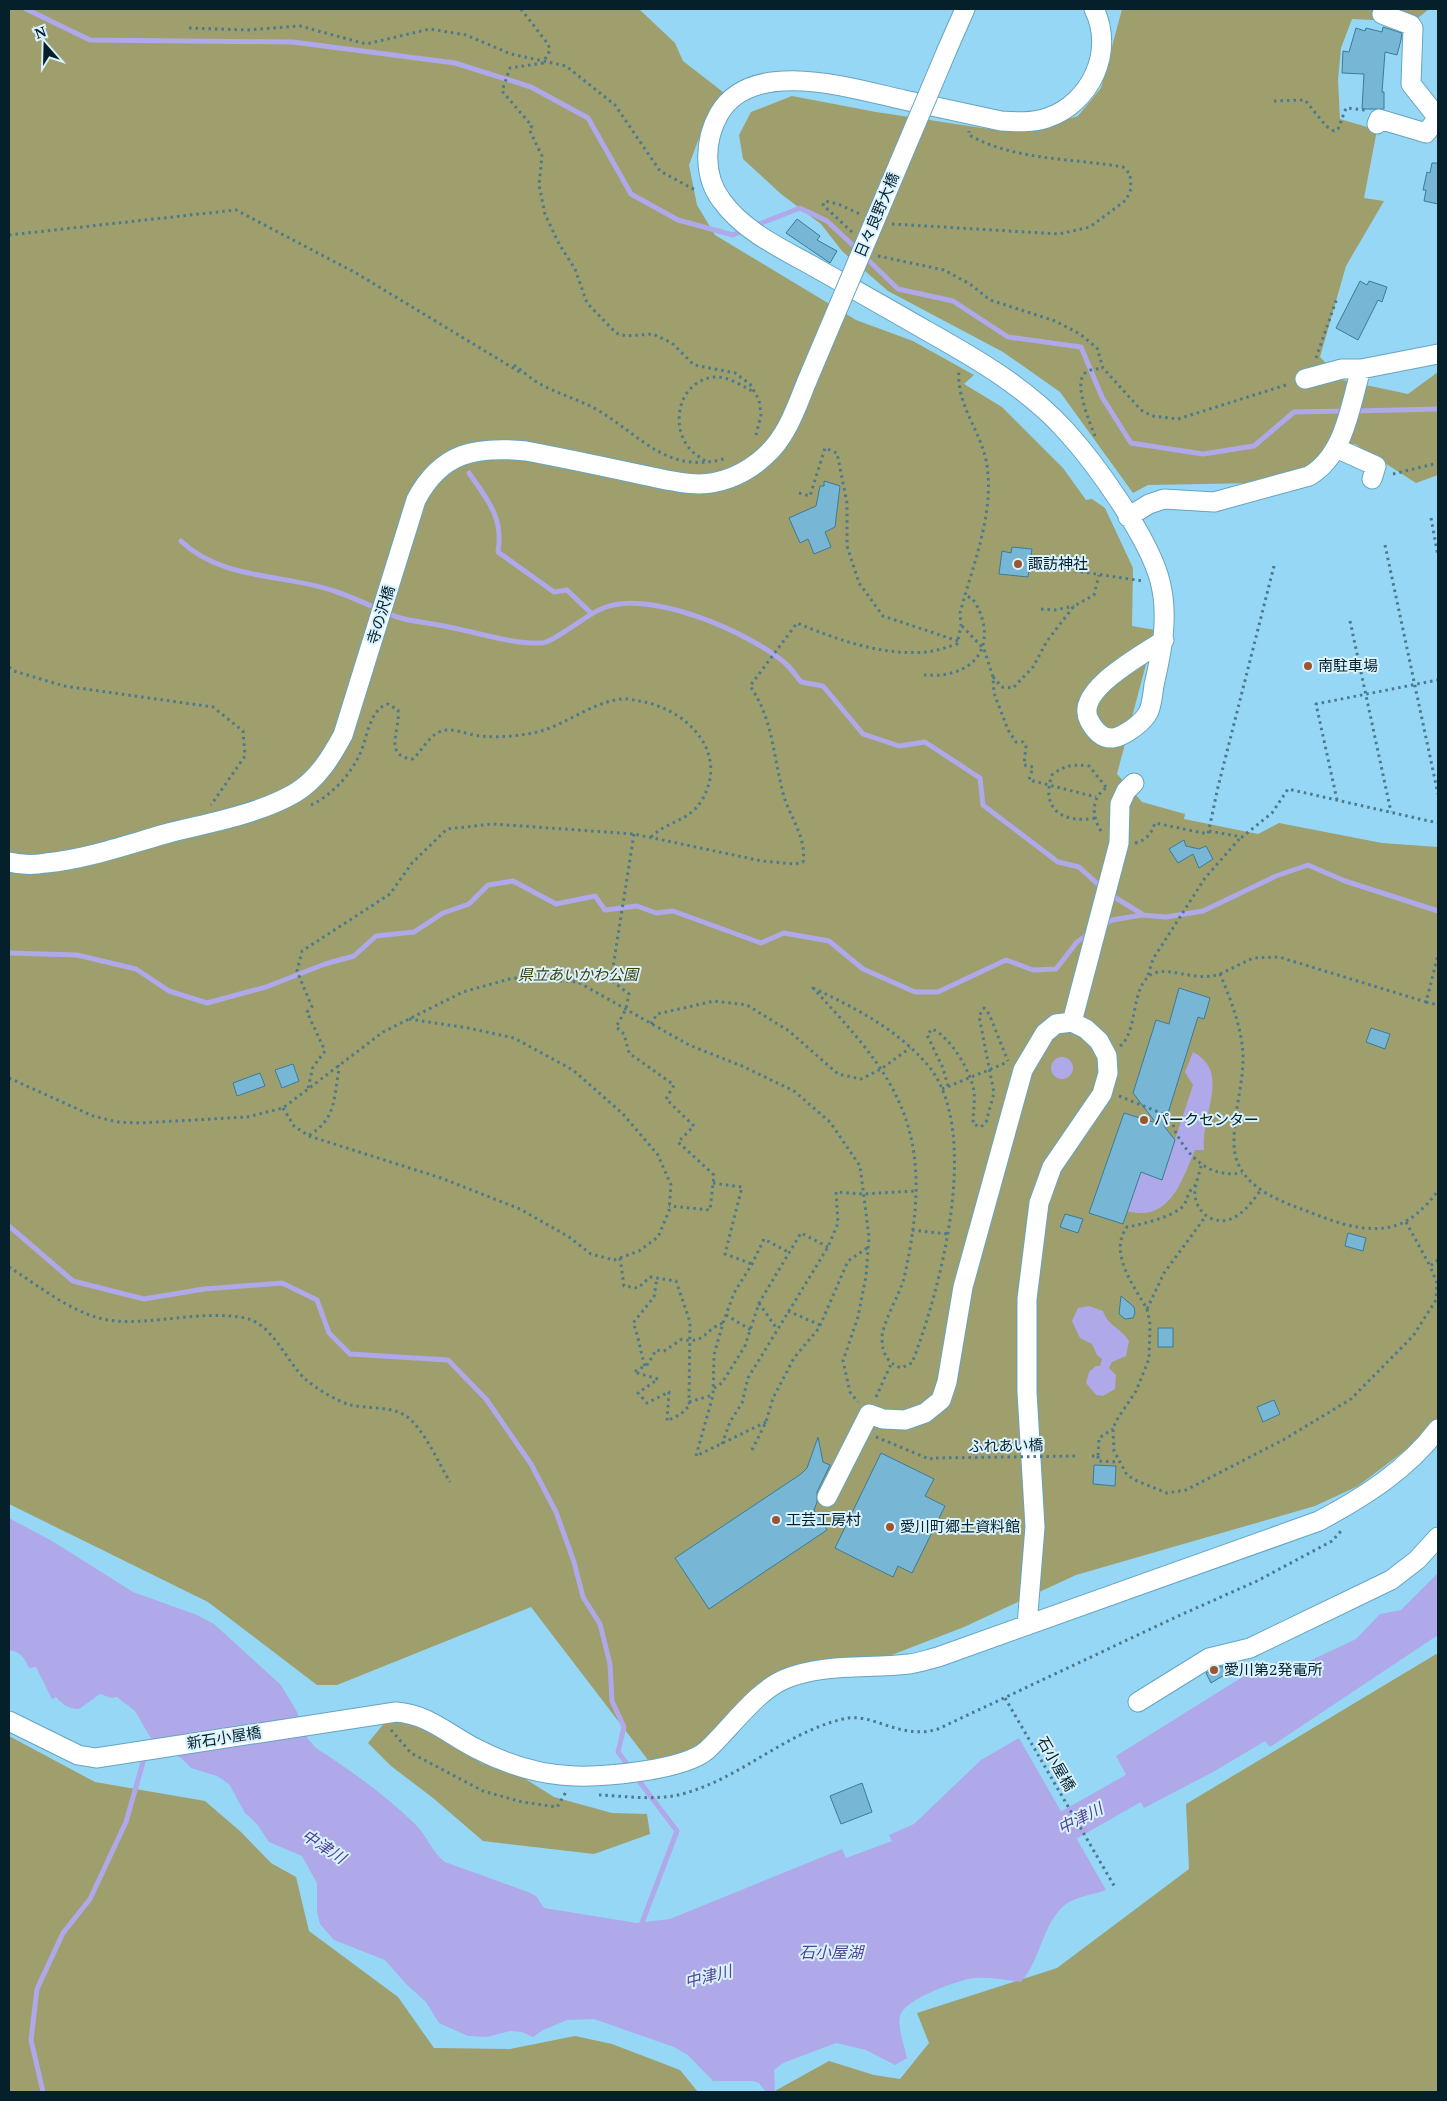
<svg xmlns="http://www.w3.org/2000/svg" width="1447" height="2101" font-family="'Noto Serif','Noto Sans JP',serif">
<style>
.green{fill:#9e9f6d}
.water{fill:#afa8e9}
.lines{fill:none;stroke-linecap:round;stroke-linejoin:round}
.stream{stroke:#afa8e9;stroke-width:5}
.river{stroke:#afa8e9;stroke-width:31}
.building{fill:#77b7d5;stroke:#3b7b97}
.minor-casing{stroke:#65a4c1;stroke-width:21}
.path{stroke:#4b798d;stroke-width:3;stroke-dasharray:2.5 4;stroke-linecap:butt}
.minor{stroke:#fff;stroke-width:19}
.minor-bridge-casing{stroke:#65a4c1;stroke-width:21;stroke-linecap:butt}
.path-bridge{stroke:#4b798d;stroke-width:3;stroke-dasharray:2.5 4;stroke-linecap:butt}
.minor-bridge{stroke:#fff;stroke-width:19}
.poi-dot{fill:#9c552c;stroke:#d9f2fe;stroke-width:2}
.labels{text-anchor:middle;stroke-width:4;stroke-linejoin:round;paint-order:stroke}
.street-label{font-size:15px;fill:#05202b;stroke:#d9f2fe}
.poi-label{font-size:15px;fill:#05202b;stroke:#d9f2fe;text-anchor:start}
.park-label{font-size:15px;font-style:italic;fill:#3d3d02;stroke:#d9f2fe}
.water-label{font-size:16px;font-style:italic;fill:#524491;stroke:#d9f2fe}
</style>
<rect width="100%" height="100%" fill="#96d7f5"/>
<!-- green -->
<path class="green" d="M9,9H639L675,43L683,61L723,92L705,122L689,165L697,205L715,235L856,320L913,341L974,375L964,384L1002,407L1063,468L1086,500L1092,499L1105,508L1133,568L1132,626L1155,630L1117,774L1142,802L1185,814L1184,819L1258,834L1279,823L1382,843L1438,847V1419L1428,1433L1358,1486L1315,1506L1076,1575L964,1627L889,1656L818,1661L789,1669L691,1752L648,1760L531,1607L337,1685H317L208,1602L9,1504Z
M1122,9H1429L1413,22L1352,19L1341,48L1338,80L1340,119L1377,130L1364,198L1384,201L1346,266L1320,357L1342,380L1408,394L1438,372V475L1416,483L1355,444L1325,445L1316,464L1257,483L1148,485L1133,493L1060,392L1003,352L888,291L842,251L821,224L781,194L743,159L739,135L751,112L792,96L876,112L989,129L1033,130L1078,116L1101,88Z
M1438,1653V2092H773L829,2061L874,2075L900,2079L929,2043L917,2013L1057,1968L1189,1869L1186,1804Z
M386,1721H412L481,1763L524,1778L554,1797L612,1813L647,1814L650,1834L594,1854L483,1841L433,1798L391,1766L368,1743Z
M9,1736L95,1782L205,1801L241,1832L271,1863L296,1877L309,1931L398,1997L434,2048L510,2049L575,2036L612,2044L680,2070L698,2092H9Z"/>
<!-- water -->
<path class="water" d="M1193,1052C1232,1072 1200,1116 1204,1150H1195C1182,1180 1170,1223 1127,1211L1141,1172L1162,1179L1193,1085L1185,1072Z
M1051 1068a11 11 0 1 1 22 0a11 11 0 1 1-22 0Z
M1089,1306L1103,1311C1108,1326 1121,1328 1129,1341L1126,1356L1112,1362L1109,1368L1116,1375L1115,1389L1103,1396L1096,1395L1086,1383L1089,1372L1096,1366H1100L1102,1359L1097,1355L1092,1344L1080,1338L1072,1321L1078,1308Z
M9,1518L52,1541L133,1592L197,1615L214,1624L281,1685L297,1712L308,1739L316,1748C350,1770 384,1794 414,1823C427,1835 431,1851 445,1862L528,1892L536,1896L544,1908L637,1923L670,1919L842,1849L846,1858L892,1841L889,1835L914,1824L981,1760L1019,1738L1106,1890C1095,1894 1075,1897 1066,1904C1042,1923 1041,1960 1021,1982C1005,1980 990,1977 974,1978C958,1980 904,1999 900,2016C897,2026 905,2048 907,2058L895,2065L866,2050L836,2043L783,2063L774,2070L775,2092H766L759,2083L753,2081H713L688,2055L674,2047L594,2019L567,2020L543,2030L533,2037L522,2032L510,2031L487,2037L468,2036L439,2023L426,2002L406,1984L385,1960L334,1940L320,1924L317,1912V1883L302,1856L269,1842L257,1824L245,1813L229,1784L217,1776L191,1768L181,1758L153,1742L135,1711L117,1697L112,1698L100,1694L79,1709C68,1709 62,1704 56,1697L52,1699L36,1667L29,1668C24,1657 21,1652 9,1650Z
M1438,1573V1635L1270,1747L1265,1741L1213,1772L1144,1808L1116,1756L1244,1676L1280,1675L1356,1639L1380,1614L1401,1610Z"/>
<g class="lines">
<!-- stream -->
<path class="stream" d="M26,9L90,40L293,42L455,63L531,87L588,118L631,194L678,220L733,235L744,230
M754,226L800,208L827,221L858,250
M864,256L898,289L953,301L1008,337L1081,347L1102,397L1131,443L1203,454L1254,446L1294,412L1346,411
M1355,411L1438,409
M469,473C487,499 504,518 498,552L554,592L567,590L592,614
M181,541C221,580 285,574 334,591C356,598 376,609 397,617C413,622 432,623 449,627C479,633 511,644 542,643C552,643 588,614 601,609C647,587 751,633 786,664C792,669 796,676 801,682L823,686L863,734L899,746L925,742L980,778L983,805L1058,862L1079,867L1102,888
M1111,895L1142,914
M1104,925L1112,920L1142,915L1166,917L1203,911L1276,876L1308,865L1345,881L1438,911
M9,953L77,955L136,969L169,991L207,1003L266,987L325,964L354,956L376,936L414,932L443,913L469,904L488,885L513,881L556,904L595,896L605,910L637,906L656,913L673,911L761,943L784,933L829,941L863,969L915,992H938L1006,960L1033,970L1056,969L1077,942L1090,933
M9,1226L73,1281L144,1299L204,1289L282,1283L317,1300L329,1333L350,1354L448,1360L486,1399L531,1464L556,1512L574,1562L583,1597L600,1624L610,1664L612,1701L624,1727L618,1752L630,1768
M636,1777L677,1831L640,1928
M43,2092L31,2040L37,1989L63,1933L90,1899L126,1822L145,1755"/>
<!-- river -->
<path class="river" d="M1030,1842L1069,1825L1171,1767"/>
</g>
<!-- building -->
<path class="building" d="M1383,27L1402,33L1401,40L1397,55L1385,52L1382,92H1384V109H1362L1364,74L1342,73L1343,51L1349,52L1356,28L1365,31L1366,28L1382,32Z
M1432,163H1438V204L1424,201L1426,190H1423L1427,172L1430,173Z
M797,219L820,236L817,240L837,251L830,263L786,233Z
M1360,281L1367,285L1369,281L1387,287L1382,302L1378,300L1358,340L1336,328Z
M824,481L840,486L835,527L825,532L831,547L814,554L808,539L800,543L789,518L816,506L820,486H824Z
M1012,547L1032,549L1028,577L999,574L1002,551L1011,553Z
M1184,840L1186,846L1199,849L1206,846L1213,859L1199,868L1193,854L1178,863L1169,849Z
M1179,988L1210,998L1204,1019L1198,1017L1164,1126L1175,1140L1162,1180L1141,1172L1123,1224L1089,1213L1124,1113L1156,1123L1133,1093L1156,1020L1169,1024Z
M1371,1028L1390,1034L1385,1049L1366,1042Z
M293,1064L299,1081L282,1088L275,1070Z
M260,1073L265,1086L237,1096L233,1083Z
M1065,1214L1083,1219L1078,1233L1060,1227Z
M1348,1233L1366,1238L1363,1251L1345,1246Z
M1121,1296L1134,1307L1135,1313L1133,1318L1125,1319L1119,1314Z
M1158,1328H1173V1347H1158Z
M1274,1400L1280,1414L1263,1422L1257,1407Z
M818,1437L823,1462L830,1465L817,1492V1502L814,1510L827,1530L709,1609L675,1558L801,1474L807,1468Z
M881,1453L934,1479L925,1496L945,1506L912,1573L898,1566L893,1577L835,1548Z
M1094,1465L1116,1466L1115,1486L1093,1484Z
M1222,1666L1226,1674L1211,1683L1206,1673Z
M862,1783L872,1812L841,1824L830,1796Z"/>
<g class="lines">
<defs>
<path id="minor" d="M1094,9C1115,51 1091,103 1047,118C1032,123 1016,122 1001,121C969,114 936,107 904,100C854,89 752,56 719,114C704,140 703,177 722,201C745,233 785,250 818,269C855,290 891,310 927,331C977,359 1027,388 1066,431C1096,464 1149,538 1160,581C1169,616 1162,651 1154,685C1153,694 1152,703 1149,711C1144,722 1125,736 1113,738C1102,739 1094,730 1089,720C1074,690 1143,655 1164,640
M1382,14L1411,25L1413,28L1411,84L1438,118
M947,50L965,9
M1377,124L1379,119L1426,133L1438,118
M1305,379L1342,369H1361L1438,354
M1336,448L1376,466L1372,479
M1128,517L1149,504L1164,499L1214,502L1309,476C1345,455 1350,406 1361,369
M9,862C21,865 34,865 46,863C86,859 126,845 165,834C207,823 257,815 295,793C318,779 331,757 343,735L416,500C441,452 476,446 526,451C563,458 601,466 638,474C658,478 679,484 699,484C724,483 746,473 764,457C787,437 796,408 807,381
M1072,1022L1119,843L1120,804L1126,791L1134,783
M827,1497L869,1414L883,1419L905,1420L925,1413L941,1400L947,1382L963,1287L1023,1070L1045,1033L1056,1024L1072,1022L1086,1029L1099,1041L1107,1056L1108,1073L1102,1094L1052,1167L1039,1203L1027,1299V1392L1035,1527L1027,1625
M1138,1702L1209,1658L1250,1648L1391,1580L1417,1560L1438,1537
M9,1721L78,1755L96,1758L396,1712C428,1714 449,1735 477,1749C508,1765 540,1775 575,1776C605,1777 685,1770 707,1750C730,1729 756,1691 785,1679C824,1663 868,1669 909,1664C919,1663 929,1659 938,1657L1319,1521C1364,1497 1407,1470 1438,1429"/>
</defs>
<!-- minor casing -->
<use href="#minor" class="minor-casing"/>
<!-- path -->
<path class="path" d="M521,9L548,44L550,50L543,63L510,68L502,91L532,126L529,129L542,156L539,185L545,214L559,244L575,269L587,303L616,333L626,336L653,334L672,343L694,365L735,373L750,384L759,400L761,415L755,439
M189,28L248,30L300,26L366,44L430,29L466,35L511,54L566,66L615,105L660,171L697,191
M1274,101L1305,100L1326,126L1334,131L1338,129L1346,108L1365,110
M892,224L1059,234L1090,227L1126,200L1131,189L1130,174L1123,167C1073,158 1015,161 969,135V131
M852,232L823,205L825,201L838,204L860,214
M9,235L236,210L356,273L523,374
M878,256L944,270L970,284L990,300L1055,321L1080,334L1097,348L1103,368L1141,410L1152,416L1178,419L1289,384
M1316,358L1337,298
M514,365C523,371 532,380 542,385C559,394 577,399 594,408C642,435 666,476 727,458
M1095,436C1090,423 1074,386 1084,374C1088,369 1098,369 1103,368
M705,461C700,457 694,454 690,449C669,425 679,381 714,377C728,376 742,386 754,392
M1393,474L1438,463
M799,493L810,496L825,448L837,453L847,503V546L859,583L883,616L958,641
M1431,518L1438,556
M1385,545L1438,794
M1042,566L1143,581
M1041,609L1055,610L1074,606
M1350,621L1391,812
M962,626L984,649L993,677L994,693L1008,730L1016,742H1023L1026,746L1024,765L1033,767L1029,780L1096,797
M9,667L14,671L64,686L213,707L243,731L245,756L211,805
M924,675C931,675 940,676 947,674C989,666 993,628 972,598L965,596
M993,677L1002,687L1013,688L1033,667L1047,641L1074,606L1094,595L1099,575
M1337,800L1316,704L1438,680
M311,805C332,795 349,776 359,756C367,740 369,709 388,704L398,710C401,729 382,756 413,759C422,751 427,738 439,732C451,726 467,735 480,736C497,738 516,736 533,733C564,727 589,703 621,699C626,698 633,700 639,701C686,708 730,752 702,800C689,822 667,821 651,837
M1095,818C1063,824 1040,809 1052,775C1064,765 1073,764 1089,766L1106,787
M1101,831C1091,815 1091,796 1109,786
M1209,831L1242,837L1272,813L1288,789L1438,823
M634,834L611,980L629,994L626,1009L616,1027L624,1034L629,1053L674,1085L666,1099L694,1126L678,1142L714,1175L710,1210L669,1206
M1135,843C1147,840 1151,834 1155,823L1208,834L1218,787L1274,566
M1220,974L1253,958L1279,957L1426,1002L1438,955
M1148,975L1153,959L1205,878L1241,837
M813,988C854,1007 896,1029 926,1063C984,1128 940,1291 912,1363L901,1368C888,1363 882,1354 882,1339C881,1325 900,1294 904,1278C909,1257 913,1233 915,1211C924,1107 878,1059 813,988Z
M1426,1002L1438,1005
M651,1024L657,1014L714,1001L747,1005L789,1031L838,1074L861,1079L881,1069L910,1048
M1120,1046C1132,1037 1133,1013 1137,999C1149,948 1185,986 1220,974C1231,1000 1244,1033 1243,1062C1242,1088 1234,1114 1234,1141C1233,1182 1271,1198 1304,1210C1317,1215 1330,1220 1343,1224C1388,1235 1410,1227 1438,1191
M9,1078L93,1116L117,1122L140,1123L247,1117L283,1108L383,1032L463,992L513,978L578,982L689,1045L742,1066L794,1091L830,1122L860,1166L869,1237L866,1276L858,1317L843,1361L850,1392L858,1402
M948,1086L943,1068L927,1035L932,1029C950,1036 972,1073 974,1092C975,1103 973,1113 973,1124L981,1127L986,1122L994,1093L979,1016L984,1008L989,1014L1008,1061
M308,1088L313,1067L325,1051L307,1012L312,1007L297,971L302,951L390,894L412,863L447,829L493,824L634,834L762,861L795,864L803,862C807,837 789,816 783,793C773,755 773,719 750,686L797,623C838,640 882,656 927,652C937,651 947,647 957,644L961,626L960,613C973,564 996,510 986,460C979,428 956,404 959,370
M942,1089L1008,1062
M1119,1096L1173,1118C1172,1128 1177,1135 1182,1143C1197,1165 1215,1177 1242,1173
M283,1108L294,1126L309,1136L441,1178L520,1209L569,1237L591,1254L614,1260L639,1251L658,1237L669,1211L671,1185L658,1155L623,1114L573,1070L514,1038L468,1028L409,1019
M309,1135C336,1120 334,1097 339,1069L338,1065
M1201,1166C1199,1175 1194,1187 1195,1196C1196,1205 1202,1214 1210,1218C1232,1228 1248,1208 1260,1191
M713,1183L742,1187L725,1254L752,1264
M1196,1185C1187,1192 1189,1196 1184,1205C1176,1216 1140,1225 1127,1227C1108,1253 1134,1286 1147,1309L1164,1273L1206,1216
M1406,1222L1430,1266
M912,1230L948,1234
M620,1258L624,1286L638,1288L650,1277L676,1281L690,1322L689,1402L690,1405L681,1414L667,1421L669,1392L647,1403L638,1393L658,1379L634,1372L648,1364L656,1350L664,1351L682,1339C705,1345 705,1329 723,1323
M9,1267C41,1287 77,1318 116,1321C158,1324 203,1310 245,1318C273,1324 286,1361 305,1379C317,1389 336,1401 351,1405C369,1409 391,1406 406,1416C423,1427 439,1464 450,1482
M759,1303L777,1329
M1147,1309L1150,1324L1149,1359L1136,1391L1116,1421L1113,1429L1114,1451L1127,1475L1137,1481L1167,1493L1186,1490L1283,1440L1351,1399L1413,1336L1436,1300L1437,1283L1430,1266L1438,1260
M788,1311L820,1325
M726,1315L751,1330
M645,1366C640,1351 639,1337 633,1323L654,1297L657,1278
M714,1388L722,1383L745,1346L759,1303L801,1233L828,1247
M876,1397L891,1364
M689,1402L713,1395
M766,1422L696,1456L713,1395L714,1355L723,1323L734,1293L752,1264L764,1239L790,1253
M876,1437L929,1459L936,1458
M722,1444L730,1422L742,1403L748,1378L828,1247L838,1223L836,1192L863,1194L915,1191
M752,1450L766,1422L773,1398L794,1358L819,1328L848,1261L867,1248
M1092,1456H1098L1099,1438L1113,1429
M1098,1456V1461L1118,1462
M1005,1698L1116,1889
M391,1730L411,1753L483,1791L522,1802L557,1807L566,1792
M599,1795C625,1796 656,1801 682,1794C740,1779 784,1733 843,1719C872,1711 900,1741 938,1729L1176,1617L1257,1581L1332,1541L1342,1530"/>
<!-- minor -->
<use href="#minor" class="minor"/>
<defs>
<path id="minor-bridge" d="M807,381L947,50"/>
</defs>
<!-- minor-bridge casing -->
<use href="#minor-bridge" class="minor-bridge-casing"/>
<!-- path-bridge -->
<path class="path-bridge" d="M936,1458L1077,1456"/>
<!-- minor-bridge -->
<use href="#minor-bridge" class="minor-bridge"/>
</g>
<!-- markers -->
<g class="poi-dot">
<circle cx="1018" cy="564" r="5"/>
<circle cx="1308" cy="666" r="5"/>
<circle cx="1144" cy="1120" r="5"/>
<circle cx="776" cy="1520" r="5"/>
<circle cx="890" cy="1527" r="5"/>
<circle cx="1214" cy="1670" r="5"/>
</g>
<g class="labels">
<!-- street labels -->
<g class="street-label">
<text transform="translate(877 215) rotate(-67)" y="5">日々良野大橋</text>
<text transform="translate(381 615) rotate(-73)" y="5">寺の沢橋</text>
<text transform="translate(1006 1446) rotate(-1)" y="5">ふれあい橋</text>
<text transform="translate(224 1738) rotate(-9)" y="5">新石小屋橋</text>
<text transform="translate(1056 1764) rotate(60)" y="5">石小屋橋</text>
</g>
<!-- poi labels -->
<g class="poi-label">
<text x="1028" y="569">諏訪神社</text>
<text x="1318" y="671">南駐車場</text>
<text x="1154" y="1125">パークセンター</text>
<text x="786" y="1525">工芸工房村</text>
<text x="900" y="1532">愛川町郷土資料館</text>
<text x="1224" y="1675">愛川第2発電所</text>
</g>
<!-- park labels -->
<g class="park-label">
<text x="578" y="980">県立あいかわ公園</text>
</g>
<!-- water labels -->
<g class="water-label">
<text transform="translate(1080 1818) rotate(-27)" y="6">中津川</text>
<text transform="translate(324 1846) rotate(33)" y="6">中津川</text>
<text x="831" y="1958">石小屋湖</text>
<text transform="translate(708 1976) rotate(-14)" y="6">中津川</text>
</g>
</g>
<!-- border -->
<rect width="1447" height="2101" fill="none" stroke="#05202b" stroke-width="20"/>
<!-- north arrow -->
<g transform="translate(45 45) rotate(340)" stroke="#d9f2fe" stroke-width="4" paint-order="stroke">
<path d="M0-4L9 19L0 12L-9 19Z" fill="#05202b"/>
<text y="-8" font-size="14" font-weight="bold" text-anchor="middle" fill="#05202b">N</text>
</g>
</svg>
